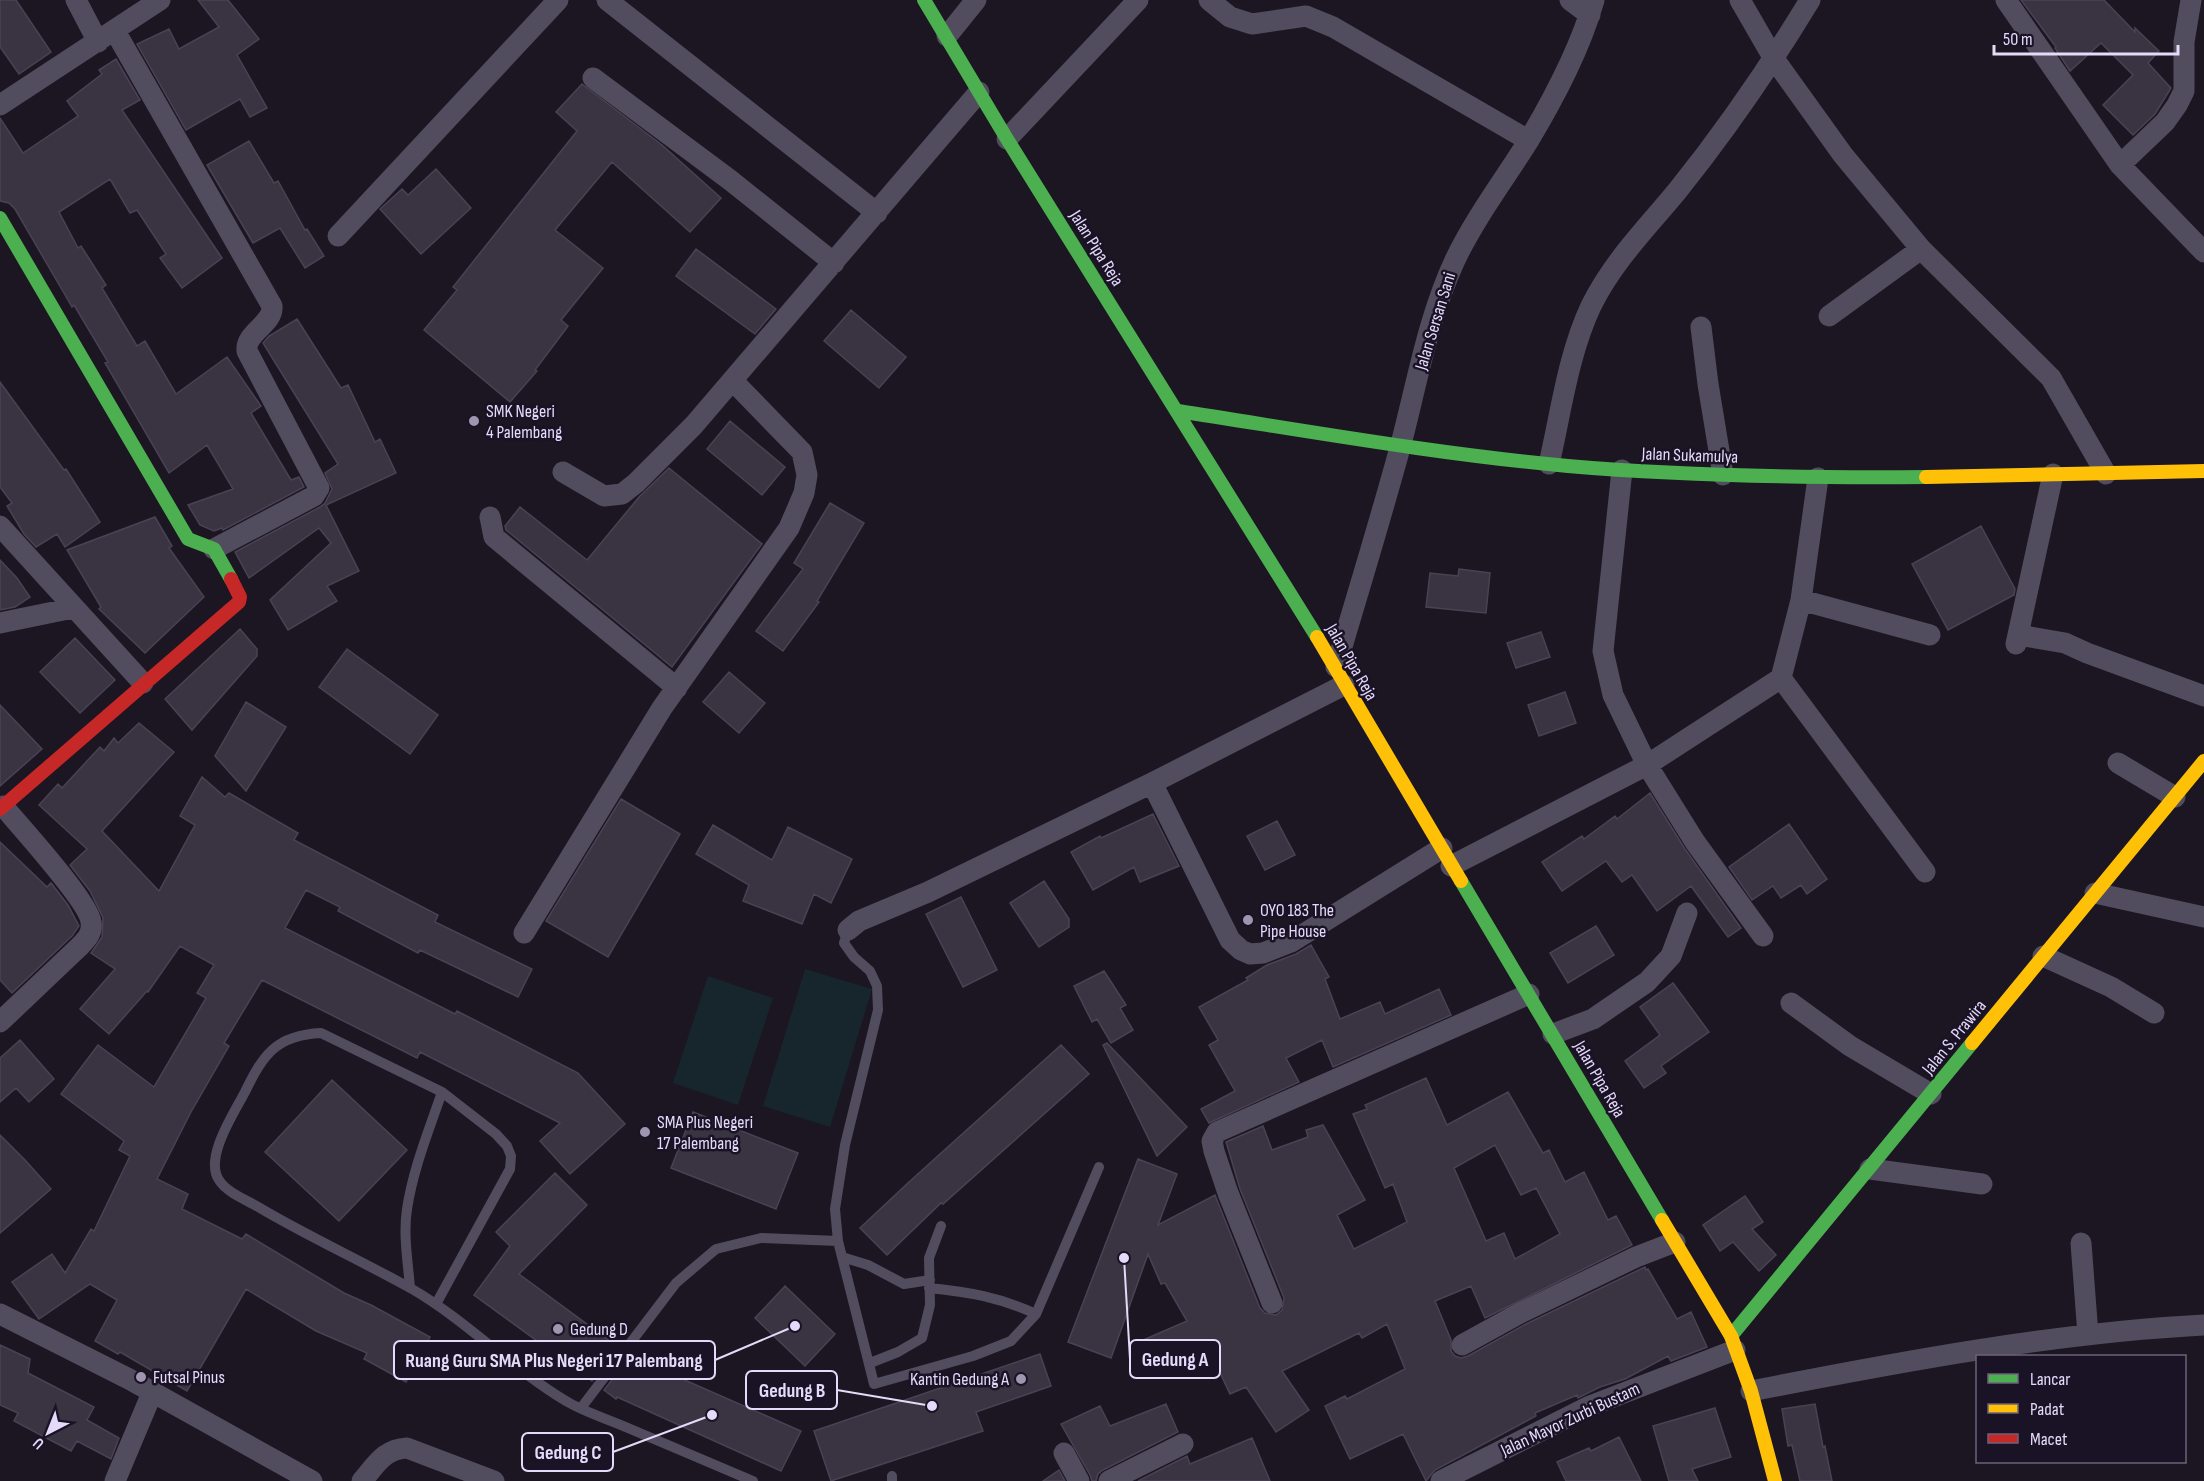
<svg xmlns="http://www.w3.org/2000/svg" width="2204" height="1481" font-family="'Sofia Sans Condensed',sans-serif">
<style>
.green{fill:#17262c}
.building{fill:#3a3442;stroke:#494254;stroke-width:1.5;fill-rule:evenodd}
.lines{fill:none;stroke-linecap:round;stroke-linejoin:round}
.lane{stroke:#524c5f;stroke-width:10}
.street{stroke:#524c5f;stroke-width:21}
.fast{stroke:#4caf50;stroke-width:14}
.slow{stroke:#ffc107;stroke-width:14}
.jam{stroke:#c62828;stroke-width:14}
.poi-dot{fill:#9f95af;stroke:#1a1225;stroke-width:2}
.labels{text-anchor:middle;stroke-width:5;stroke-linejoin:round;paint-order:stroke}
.street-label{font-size:18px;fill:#e6dafb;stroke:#1a1225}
.poi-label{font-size:18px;fill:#e6dafb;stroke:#1a1225;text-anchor:start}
.leader{fill:none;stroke:#e6dafb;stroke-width:2}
.callout-dot{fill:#e6dafb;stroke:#1a1225;stroke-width:2}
.callout{fill:#1a1225;stroke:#e6dafb;stroke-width:2}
.callout-label{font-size:20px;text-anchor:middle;font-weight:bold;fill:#e6dafb}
</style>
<rect width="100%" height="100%" fill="#1b1621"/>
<!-- green -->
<path class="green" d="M805,969L872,989L830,1127L763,1106Z
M708,976L773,998L738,1105L673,1083Z"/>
<!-- building -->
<path class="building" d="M0,0H16L51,52L19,74L0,47Z
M198,0H228L259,39L237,55L267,108L250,117L240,99L186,130L137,44L169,29L179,49L219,27Z
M2021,0H2104L2135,32V28L2159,51L2148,63L2171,88L2155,114L2133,135L2103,105L2133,75L2101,43L2070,71L2055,48L2056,47Z
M116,59L140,100L122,110L222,258L182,288L160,258L166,254L137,210L130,213L110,179L59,212L78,248L81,246L106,285L102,288L137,346L145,341L176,394L227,357L261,406L251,413L291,480L299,477L304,487L223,530L222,528L214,531L200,525L188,505L233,489L207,445L169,473L105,363L108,362L74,305L72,307L68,300L15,209L9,203L0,201V118L23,153L78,116L67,101L102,74L99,70Z
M582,84L662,145L721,198L690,232L612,162L555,230L603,268L561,320L568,326L535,370L537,371L510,402L424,330L457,290L453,287L577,131L556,112Z
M249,141L274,183L278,181L305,230L307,229L324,256L305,268L280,228L253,243L207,165Z
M436,169L471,208L421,254L380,209L402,189L408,195Z
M696,249L776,309L755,334L676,276Z
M851,310L906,357L879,388L824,341Z
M297,319L341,388L348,385L375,442L380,439L396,473L326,505L359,571L327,586L337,601L288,630L270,600L331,543L319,528L249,578L235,552L320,507L325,503L332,489L325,473L338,464L263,343L269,336Z
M0,382L64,470L66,469L100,522L65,547L57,534L36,547L24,534L7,506L12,503L0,487Z
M730,421L785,467L762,495L707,449Z
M669,468L762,544L672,667L506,530L505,526L520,507L587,560L639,497Z
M830,503L864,523L817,601L819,602L783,651L756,631L803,569L794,563Z
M155,517L172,546L169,548L204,597L145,653L99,609L101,607L67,550Z
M1981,526L2015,589L2014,595L1948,630L1912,564Z
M0,560L17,578L30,597L15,607L0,610Z
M1459,569L1490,573L1486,613L1426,607L1430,573L1458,576Z
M240,629L257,649V656L192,730L165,699Z
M1541,632L1550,657L1516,668L1507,643Z
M75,638L115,680L80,713L40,672Z
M347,649L438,715L410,754L319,687Z
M729,672L765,703L739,733L703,702Z
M1565,692L1576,723L1539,736L1528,705Z
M246,702L286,727L246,791L215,756Z
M0,705L42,749L0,786Z
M139,723L174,752L102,831L159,891L195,825L180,816L202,777L225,797L229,793L298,833L294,840L438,915L435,922L532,969L518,997L420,950L418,953L338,911L340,907L306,890L285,928L455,1014L457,1011L578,1073L625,1124L570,1174L540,1141L560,1123L420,1052L417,1058L262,980L224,1043L229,1046L191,1112L157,1179L188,1194L182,1209L242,1239L246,1234L344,1293L371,1305L430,1337L406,1382L364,1359L367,1353L316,1331L246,1289L187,1391L120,1352L118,1354L95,1341L117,1300L90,1284L39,1319L12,1282L52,1254L65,1273L91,1229L94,1231L130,1156L119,1150L124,1141L61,1094L98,1045L154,1087L206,998L197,993L214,965L180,946L148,992L147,991L109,1034L80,1009L115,969L91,953L102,937L103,918L90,891L70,865L87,849L39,805L58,784L62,788L100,747L104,751L114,738L118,743Z
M1650,793L1685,849L1741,928L1728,937L1691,886L1657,911L1632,875L1622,882L1606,861L1562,891L1542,862L1582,836L1584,839L1615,816L1617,819Z
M621,799L680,834L608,957L546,921Z
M1153,814L1179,866L1140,882L1134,867L1093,890L1071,852L1100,836L1101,838Z
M1277,821L1295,855L1265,870L1247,836Z
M1789,824L1827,879L1807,894L1801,885L1781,898L1773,886L1752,900L1729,867Z
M713,825L772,860L788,827L852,859L831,903L814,894L802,924L743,901L749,885L696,854Z
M0,842L47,887L51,883L68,905L79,926L72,936L12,993L0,980Z
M1044,881L1069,919V927L1039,947L1010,903Z
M961,897L997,970L963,987L926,914Z
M1596,926L1614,955L1568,983L1550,953Z
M1311,945L1329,977L1325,979L1340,1019L1380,1002L1385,1014L1439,989L1451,1015L1333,1067L1322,1040L1286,1058L1299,1082L1209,1123L1201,1109L1235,1091L1209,1045L1218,1040L1199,1007L1248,980L1246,978L1267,965L1296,954Z
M1104,971L1126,1005L1120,1008L1133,1030L1111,1043L1097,1019L1092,1022L1074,986Z
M1673,983L1709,1032L1661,1066L1666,1073L1644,1088L1625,1061L1660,1035L1640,1007Z
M20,1040L54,1079L29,1102L16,1088L0,1102V1058Z
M1107,1043L1187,1127L1157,1156L1103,1045Z
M1061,1045L1089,1074L943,1204L941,1203L887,1255L860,1228L909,1182Z
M1426,1078L1447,1125L1508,1092L1543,1153L1549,1150L1565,1182L1584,1172L1608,1220L1616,1216L1632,1245L1485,1318L1471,1286L1435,1301L1451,1340V1351L1455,1356L1461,1358L1468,1356L1526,1324L1645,1267L1646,1270L1648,1269L1677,1319L1691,1312L1707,1347L1671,1361L1668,1356L1625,1379L1600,1387L1578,1398L1577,1395L1535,1413L1536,1416L1435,1470L1426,1481L1403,1434L1350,1459L1325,1406L1345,1396L1347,1399L1405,1369L1387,1324L1362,1338L1359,1333L1282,1371L1309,1410L1276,1432L1246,1387L1230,1394L1212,1356L1196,1362L1187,1340L1147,1354L1141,1341L1187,1321L1165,1283L1161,1284L1148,1254L1111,1358L1068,1342L1138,1159L1177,1174L1158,1225L1215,1195L1260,1308L1265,1313L1276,1315L1282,1310L1284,1298L1240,1189L1226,1142L1263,1126L1272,1150L1308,1137L1306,1130L1323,1125L1365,1200L1337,1215L1354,1249L1407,1222L1393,1184L1385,1188L1353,1114L1367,1109L1365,1105ZM1495,1145L1521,1195L1536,1188L1560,1234L1515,1259L1504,1233L1486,1241L1454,1168Z
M332,1080L407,1150L339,1221L265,1152Z
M693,1112L798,1153L776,1209L671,1168Z
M0,1135L25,1160L51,1189L0,1233Z
M555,1173L587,1205L519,1274L618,1347L592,1381L474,1295L510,1246L496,1232Z
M1745,1196L1763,1222L1752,1229L1776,1255L1759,1271L1733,1242L1720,1251L1703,1225Z
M785,1286L835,1334L805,1366L755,1318Z
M0,1345L30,1359L28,1373L94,1407L87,1420L119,1438L111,1459L77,1441L71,1451L14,1421L18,1413L0,1405Z
M1040,1354L1051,1386L976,1412L983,1431L831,1481L814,1431Z
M630,1356L801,1431L781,1471L617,1397L616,1399L604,1390Z
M1166,1404L1178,1432L1103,1470L1098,1474L1096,1481H1092L1090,1475L1061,1424L1100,1406L1110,1426Z
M1815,1404L1823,1447L1825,1446L1832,1481H1800L1792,1445L1788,1446L1782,1409Z
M1715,1408L1731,1457L1692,1469L1698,1481H1669L1653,1426Z
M1619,1437L1641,1481H1566L1557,1462L1589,1448L1591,1451Z
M1252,1438L1270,1481H1138L1187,1456L1190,1464Z
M1059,1470L1065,1481H1043Z"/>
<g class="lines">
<!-- lane -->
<path class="lane" d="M848,930L844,943L854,957L870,971L877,986L878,1010L845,1145L835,1209L838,1241L874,1384L973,1356L1011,1341L1036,1314L1099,1167
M842,1257L868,1265L904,1284L930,1280
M410,1288C408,1262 403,1235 407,1209C413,1169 429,1130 442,1092
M929,1288C969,1292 999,1297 1036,1314
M436,1304L510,1169L511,1156L507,1146L496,1134L442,1092L321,1033C276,1035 263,1055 245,1092C234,1113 204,1158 219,1180C227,1193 247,1200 260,1208C309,1237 362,1261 412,1289C467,1321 511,1368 566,1401C584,1412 608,1419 628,1428C670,1446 711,1463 753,1481
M870,1363L898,1352L922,1338L930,1305L929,1258L941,1226
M581,1408L676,1283L716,1249L761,1238L838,1241
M892,1476V1481"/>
<!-- street -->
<path class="street" d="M76,0L98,42
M607,0L877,213
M1209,0L1230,17L1252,24L1306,16L1333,27L1528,140
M1570,0L1590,15
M1740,0L1774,59L1843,155L1921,249L2051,378L2106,474
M2006,0L2120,165L2204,252
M115,31L272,306C274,324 245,332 247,351L319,488L314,496L214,549
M947,36L976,0
M593,78L730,180L834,263
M0,105L160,0
M1007,139L1138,0
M2120,165L2165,122L2177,105L2184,91V42L2191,0
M338,236L558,0
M1829,316L1921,249
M1701,327L1708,384L1723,475
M1549,464C1561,412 1568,355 1591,306C1614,260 1646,229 1678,190C1726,130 1770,66 1810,0
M1622,470L1603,651L1613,695L1647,765L1695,842L1763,936
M563,472L604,496L622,494L636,483L694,425L979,92
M490,517L494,537L677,688
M0,526L143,683
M1801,600L1930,635
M0,623L73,608
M2018,635L2065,643L2087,653L2204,696
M2016,644L2053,474
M1336,667C1358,592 1381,518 1401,444C1417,383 1428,318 1455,260C1475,218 1504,180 1529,140C1555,96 1580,49 1594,0
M1781,678L1925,872
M2118,763L2175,797
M1152,783L1230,940L1241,950L1250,954L1263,953L1291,942L1442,848
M1451,866L1647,765L1781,678L1801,600L1818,478
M2095,893L2204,917
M848,930L859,921L928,892L1152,783L1344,685
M524,933L662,708L789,528L804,493L807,475L802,452L733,381
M2043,956L2111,987L2154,1013
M1791,1003L1850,1046L1931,1094
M0,1022L79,947C86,940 93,933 91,922C89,902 20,826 3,806
M1553,1034L1593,1019L1647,982L1671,956L1687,913
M1870,1169L1982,1184
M2081,1243L2088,1335
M1272,1303L1228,1193L1214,1151L1212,1141L1217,1132L1529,994
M0,1314L129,1379L312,1481
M1462,1345L1520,1313L1636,1257L1675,1242
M1751,1391C1899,1362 2053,1333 2204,1325
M1064,1453L1079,1481
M115,1481L152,1393
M362,1481C376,1465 384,1449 407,1448L494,1481
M1109,1481L1183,1444
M1441,1481L1590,1406L1735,1350"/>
<!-- fast -->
<path class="fast" d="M924,0L1007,139L1317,637
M0,218L188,539L214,549L231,579
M1178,411C1308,431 1437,454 1568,466C1687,476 1807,478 1926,477
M1461,881L1662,1220
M1731,1336L1972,1043"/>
<!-- slow -->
<path class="slow" d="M1926,477L2204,471
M1317,637L1461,881
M1972,1043L2204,761
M1662,1220L1731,1336L1751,1391L1775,1481"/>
<!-- jam -->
<path class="jam" d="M0,809L239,602L240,597L231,579"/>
</g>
<!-- markers -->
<g class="poi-dot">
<circle cx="474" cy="421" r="6"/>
<circle cx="1248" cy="920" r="6"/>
<circle cx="645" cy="1132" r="6"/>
<circle cx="558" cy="1329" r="6"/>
<circle cx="141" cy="1377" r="6"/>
<circle cx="1021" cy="1379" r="6"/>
</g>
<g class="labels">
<!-- street labels -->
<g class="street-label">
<text transform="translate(1097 248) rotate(58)" y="6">Jalan Pipa Reja</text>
<text transform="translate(1435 321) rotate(-73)" y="6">Jalan Sersan Sani</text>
<text transform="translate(1690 455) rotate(2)" y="6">Jalan Sukamulya</text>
<text transform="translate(1352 662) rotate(60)" y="6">Jalan Pipa Reja</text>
<text transform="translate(1954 1037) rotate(-51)" y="6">Jalan S. Prawira</text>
<text transform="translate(1600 1079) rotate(60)" y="6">Jalan Pipa Reja</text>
<text transform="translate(1570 1419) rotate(-25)" y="6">Jalan Mayor Zurbi Bustam</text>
</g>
<!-- poi labels -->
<g class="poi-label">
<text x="486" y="417">SMK Negeri<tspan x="486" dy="21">4 Palembang</tspan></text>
<text x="1260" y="916">OYO 183 The<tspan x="1260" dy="21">Pipe House</tspan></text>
<text x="657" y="1128">SMA Plus Negeri<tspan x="657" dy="21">17 Palembang</tspan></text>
<text x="570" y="1335">Gedung D</text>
<text x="153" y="1383">Futsal Pinus</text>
<text x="1009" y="1385" text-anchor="end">Kantin Gedung A</text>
</g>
</g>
<!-- callouts -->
<path class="leader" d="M1124 1258L1130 1359M795 1326L715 1360M932 1406L837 1390M712 1415L613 1452"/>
<g class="callout-dot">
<circle cx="1124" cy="1258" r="6"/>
<circle cx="795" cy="1326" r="6"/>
<circle cx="932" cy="1406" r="6"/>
<circle cx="712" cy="1415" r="6"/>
</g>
<g class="callout">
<rect x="1130" y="1340" width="90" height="38" rx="6"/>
<rect x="394" y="1341" width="321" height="38" rx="6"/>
<rect x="746" y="1371" width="91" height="38" rx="6"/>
<rect x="522" y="1433" width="91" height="38" rx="6"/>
</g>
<g class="callout-label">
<text x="1175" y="1366">Gedung A</text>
<text x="554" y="1367">Ruang Guru SMA Plus Negeri 17 Palembang</text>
<text x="792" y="1397">Gedung B</text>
<text x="568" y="1459">Gedung C</text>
</g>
<!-- legend -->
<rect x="1976" y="1355" width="210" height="108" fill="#1a1225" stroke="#6c627b" stroke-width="1.5"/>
<rect x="1988" y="1374" width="30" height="9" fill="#4caf50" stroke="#6c627b" stroke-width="1.5"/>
<text x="2030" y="1385" font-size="18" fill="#e6dafb">Lancar</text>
<rect x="1988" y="1404" width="30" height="9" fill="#ffc107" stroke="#6c627b" stroke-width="1.5"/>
<text x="2030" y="1415" font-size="18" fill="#e6dafb">Padat</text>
<rect x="1988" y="1434" width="30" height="9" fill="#c62828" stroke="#6c627b" stroke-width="1.5"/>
<text x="2030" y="1445" font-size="18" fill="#e6dafb">Macet</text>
<!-- north arrow -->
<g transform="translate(48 1433) rotate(222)" stroke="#1a1225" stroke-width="4.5" paint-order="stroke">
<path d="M0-4.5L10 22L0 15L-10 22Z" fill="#e6dafb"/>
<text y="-9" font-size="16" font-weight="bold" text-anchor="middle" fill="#e6dafb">U</text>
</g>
<!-- scale -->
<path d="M1994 45v9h184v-9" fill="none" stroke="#e6dafb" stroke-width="3"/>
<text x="2003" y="45" font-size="18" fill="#e6dafb" stroke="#1a1225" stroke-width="4.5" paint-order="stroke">50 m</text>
</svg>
